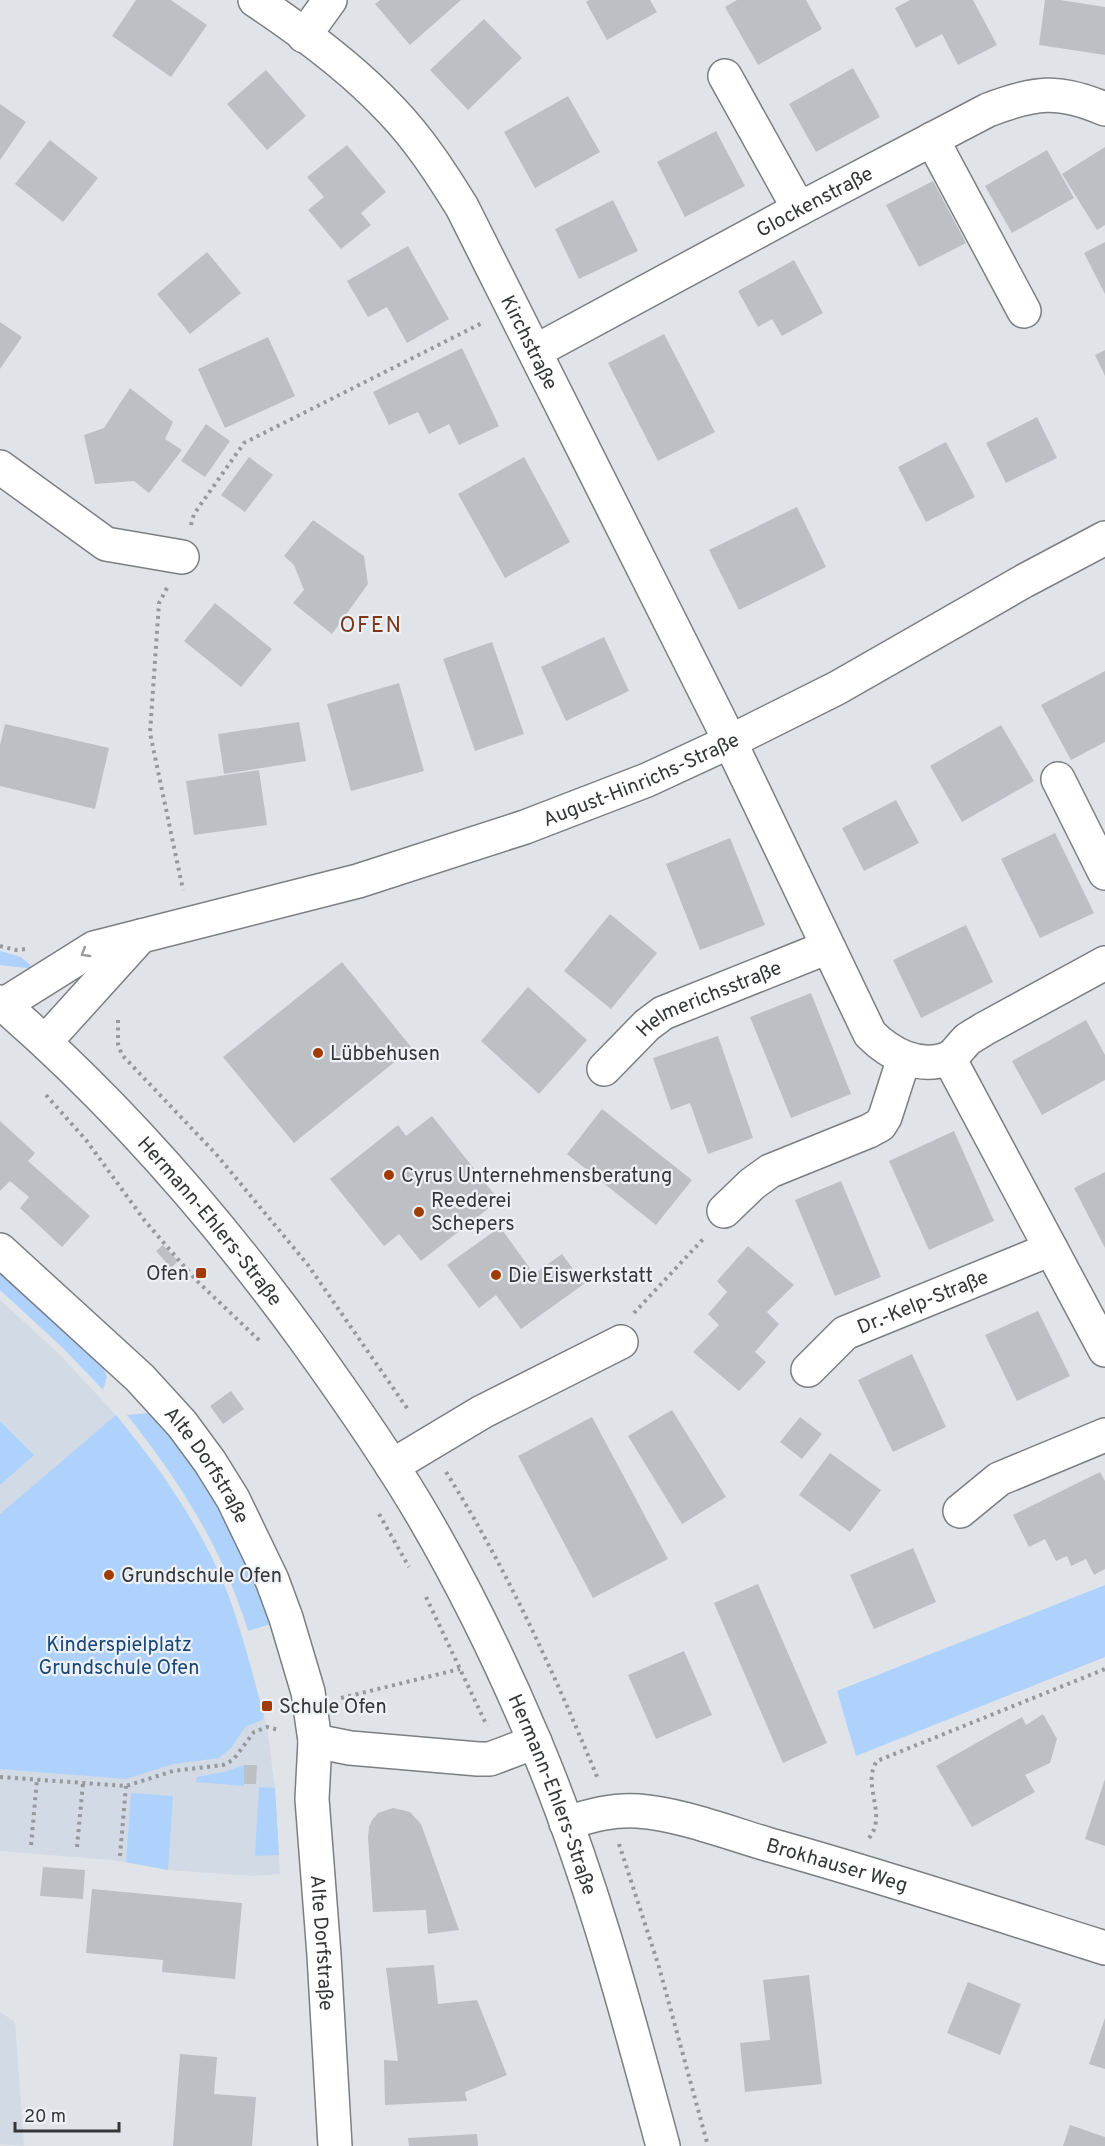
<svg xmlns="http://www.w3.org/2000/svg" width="1105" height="2146" font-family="Overpass,sans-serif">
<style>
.built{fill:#d1dae5}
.green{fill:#aed2fc}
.building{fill:#bcc0c5}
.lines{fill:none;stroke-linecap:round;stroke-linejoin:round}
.minor-casing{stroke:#7b7e83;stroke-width:36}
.path{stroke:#95989c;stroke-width:4;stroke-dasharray:3 4.5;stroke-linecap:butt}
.minor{stroke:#fff;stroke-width:33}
.oneway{stroke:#9a9a9b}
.poi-dot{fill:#9f3b03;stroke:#edf1f6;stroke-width:2}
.labels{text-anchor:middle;stroke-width:4.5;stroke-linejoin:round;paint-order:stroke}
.street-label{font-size:20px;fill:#343637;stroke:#edf1f6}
.poi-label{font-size:20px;fill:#343637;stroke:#edf1f6;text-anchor:start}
.park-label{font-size:20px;fill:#184676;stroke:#edf1f6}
.quarter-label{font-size:22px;letter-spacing:1.5px;fill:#79381c;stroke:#edf1f6}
</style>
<rect width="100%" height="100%" fill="#e0e4e9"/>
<!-- built -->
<path class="built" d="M0,1300L58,1353L116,1415L162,1473L193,1524L209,1554L229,1596L267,1727L275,1788L280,1874L254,1876L168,1870L112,1860L0,1851Z
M0,2012L15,2022L24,2146L0,2144Z"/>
<!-- green -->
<path class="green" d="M0,951L21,957L35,969L0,965Z
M0,1260L101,1362L107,1377L103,1390L64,1349L0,1290Z
M149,1413L156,1416L206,1480L258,1585L271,1624L248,1631C224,1551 179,1480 127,1415Z
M116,1415C161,1470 204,1530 229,1597C243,1635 253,1676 264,1715L262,1720L245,1727L231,1748L219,1758L173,1764L126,1779L0,1769V1514Z
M0,1421L34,1455L0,1485Z
M1105,1585V1657L856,1756L837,1691Z
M244,1765V1786L196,1782L197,1777L224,1772Z
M259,1787L275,1788L279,1855L255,1856Z
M131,1793L173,1796L168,1870L126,1862Z"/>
<!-- building -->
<path class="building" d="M136,0H171L207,25L171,77L112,36Z
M380,0H461L410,45L375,4Z
M589,0H650L657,12L607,40L586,2Z
M737,0H806L822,29L758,65L725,7Z
M910,0H973L997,45L958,65L942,34L916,48L895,8Z
M1045,0H1060L1105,7V55L1039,45Z
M484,19L522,58L468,110L430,70Z
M853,68L880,117L816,152L789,104Z
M266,70L306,116L267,150L227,104Z
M568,96L600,152L535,188L504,132Z
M0,104L26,122L0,160Z
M716,131L745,186L685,217L657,162Z
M50,140L98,178L63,222L15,184Z
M347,145L386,192L361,213L371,225L341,249L308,210L324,197L307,177Z
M1105,147V225L1097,230L1062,174Z
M1047,150L1074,198L1012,233L985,186Z
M933,181L966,243L919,267L886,205Z
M613,200L638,251L579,279L555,229Z
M1105,242V294L1084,253Z
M408,246L449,319L407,343L387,307L368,317L347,281Z
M207,252L241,293L190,334L157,294Z
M794,260L823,313L782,336L772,319L758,327L738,291Z
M0,322L22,337L0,369Z
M664,334L715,432L658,461L608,363Z
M268,337L295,396L225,428L198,369Z
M462,348L499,426L459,445L449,424L429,434L418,412L389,425L373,392Z
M1105,350V376L1095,355Z
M130,388L173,422L165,439L182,450L149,493L134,481L95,484L84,435L104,428Z
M1037,417L1057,458L1006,483L986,443Z
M206,424L230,441L205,477L181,461Z
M946,442L975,497L926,522L898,467Z
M249,457L273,475L245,512L221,495Z
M524,457L570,542L505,578L458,494Z
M797,507L826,567L739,610L709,550Z
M313,520L364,556L368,584L332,634L293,603L304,590L294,565L284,556Z
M215,603L272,649L241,687L184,641Z
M604,637L629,691L566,721L541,667Z
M492,642L524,734L475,751L443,659Z
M1105,671V742L1071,760L1041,705Z
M399,683L424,771L351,791L327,704Z
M299,722L306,761L224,774L218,734Z
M5,724L109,748L95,809L0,786V745Z
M1001,725L1034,781L962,822L930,766Z
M259,770L267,825L194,835L186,781Z
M896,800L919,843L864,871L842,828Z
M1055,833L1094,913L1040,938L1001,859Z
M730,838L765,925L700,950L666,864Z
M610,914L657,953L611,1009L564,971Z
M966,925L993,982L921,1018L893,960Z
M342,962L412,1048L294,1143L223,1057Z
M528,987L587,1040L539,1094L481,1041Z
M811,993L851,1094L791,1118L750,1017Z
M1086,1020L1105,1055V1080L1042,1115L1012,1061Z
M718,1036L753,1138L708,1154L690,1103L671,1110L653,1058Z
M602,1109L692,1180L656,1225L567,1154Z
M432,1116L499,1200L421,1261L399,1234L384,1246L330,1179L398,1125L406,1136Z
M0,1121L35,1153L28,1161L90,1216L62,1247L20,1208L29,1197L10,1181L0,1191Z
M954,1131L994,1221L929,1250L889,1161Z
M1105,1172V1248L1074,1188Z
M841,1181L881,1277L835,1296L795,1200Z
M500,1227L534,1274L562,1254L584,1284L521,1329L496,1295L479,1308L447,1265Z
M163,1245L178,1261L171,1268L156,1251Z
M748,1246L794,1285L767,1312L779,1324L755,1352L766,1362L739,1391L693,1352L719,1325L708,1314L727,1292L717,1281Z
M1038,1311L1070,1376L1017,1401L985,1335Z
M912,1354L946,1427L893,1452L858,1380Z
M231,1391L244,1409L223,1424L210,1406Z
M672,1410L726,1497L682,1524L628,1436Z
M592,1417L668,1559L593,1598L518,1456Z
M800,1417L822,1434L802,1459L780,1442Z
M830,1453L881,1490L850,1532L799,1495Z
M1100,1472L1105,1481V1569L1094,1575L1086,1559L1071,1566L1067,1556L1056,1561L1045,1539L1029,1547L1013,1515Z
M913,1548L936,1602L874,1629L850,1575Z
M758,1584L827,1743L783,1763L714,1603Z
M684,1651L712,1715L656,1739L628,1675Z
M1043,1714L1057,1739L1050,1763L1025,1775L1035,1792L972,1827L936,1766L1022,1717L1026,1725Z
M244,1765H257L256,1784H244Z
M1105,1779V1846L1085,1839Z
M393,1808L410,1812L421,1824L459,1930L428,1934L426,1910L373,1912L368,1837L369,1827L372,1820L378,1813Z
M43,1867L85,1870L83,1899L40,1896Z
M92,1889L242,1903L235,1979L162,1972L163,1960L86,1953Z
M434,1965L438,2004L477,2000L507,2075L465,2092L467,2101L385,2105L384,2060L398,2061L386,1968Z
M809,1975L822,2084L745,2092L740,2043L770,2040L763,1980Z
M968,1982L1021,2004L1000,2055L947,2033Z
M1105,2018V2069L1089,2064Z
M180,2054L217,2057L214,2094L256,2097L252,2146H173Z
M1070,2125L1105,2137V2146H1063Z
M477,2134L478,2146H409L408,2138Z"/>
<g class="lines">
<defs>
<g id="minor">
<path id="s1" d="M255,0C303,32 352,68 391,110C419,139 441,173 462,207L719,719L870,1034C890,1054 918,1069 947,1059C955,1056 961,1045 968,1039C972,1036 978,1033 984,1029L1105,963"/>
<path d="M304,36L330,0"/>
<path d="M725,76L799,209"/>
<path d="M932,139L1024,311"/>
<path id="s2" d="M536,351L799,209L988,110C1035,92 1058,89 1105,109"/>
<path d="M0,467L106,544L182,557"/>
<path d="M1058,779L1105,873"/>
<path id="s3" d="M0,1002C116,1102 217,1218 307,1342C348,1399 388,1456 423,1516C465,1588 502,1664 534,1740C590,1872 626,2009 663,2146"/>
<path id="s4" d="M0,1007L94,948L358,881L525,827L647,780L729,742L837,688L1024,581L1105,538"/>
<path d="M45,1042L141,936"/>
<path d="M949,1058L1105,1350"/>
<path id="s5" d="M604,1069L647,1025L663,1013L828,947"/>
<path d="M724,1211L752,1184L770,1171L869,1131L880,1125L885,1117L904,1058"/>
<path id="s6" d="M0,1250L140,1378L182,1424L210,1462L233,1499L272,1580L286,1618L308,1692L315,1741L312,1799L324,1955L335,2146"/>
<path id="s7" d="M808,1370L845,1333L1051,1249"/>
<path d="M392,1466L482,1412L621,1342"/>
<path d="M960,1511L999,1479L1105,1435"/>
<path d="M315,1741L350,1748L478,1759H490L535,1742"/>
<path id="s8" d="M566,1823C590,1816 613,1809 638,1811C680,1814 729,1833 770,1845C882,1876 994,1913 1105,1948"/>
</g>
</defs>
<!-- minor casing -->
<use href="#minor" class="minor-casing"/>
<!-- path -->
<path class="path" d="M191,525L194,514L244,443L482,323
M167,588L159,603L150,733L183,890
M0,946L16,950L26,949
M118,1020V1044L122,1055L216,1154L308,1265L409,1411
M46,1095L86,1140L145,1221L196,1280L261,1342
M634,1313L705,1237
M446,1472C507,1569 554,1673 598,1779
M379,1514L409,1567
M426,1597L487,1726
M341,1698L460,1669
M0,1777L126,1786L173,1771L223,1765L233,1760L254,1732L267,1727L279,1730
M869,1838C888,1815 861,1784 877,1761L1105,1669
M619,1844L659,1967L708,2146
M31,1845L37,1780
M77,1847L83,1783
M120,1856L126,1786"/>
<!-- minor -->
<use href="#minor" class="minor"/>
</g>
<!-- one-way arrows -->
<defs><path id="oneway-chevron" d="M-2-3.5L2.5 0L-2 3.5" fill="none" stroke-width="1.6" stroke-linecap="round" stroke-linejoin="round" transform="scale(1.5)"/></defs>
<use class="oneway" href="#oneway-chevron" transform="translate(85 953) rotate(149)"/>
<!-- markers -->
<g class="poi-dot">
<circle cx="318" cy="1053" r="6"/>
<circle cx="389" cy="1175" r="6"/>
<circle cx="419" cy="1212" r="6"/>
<rect x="195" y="1267" width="12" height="12" rx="3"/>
<circle cx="496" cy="1275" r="6"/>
<circle cx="109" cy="1575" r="6"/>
<rect x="261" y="1700" width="12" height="12" rx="3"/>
</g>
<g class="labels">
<!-- street labels -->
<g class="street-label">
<text dy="7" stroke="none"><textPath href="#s2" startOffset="316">Glockenstraße</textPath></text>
<text dy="7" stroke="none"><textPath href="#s1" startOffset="447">Kirchstraße</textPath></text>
<text dy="7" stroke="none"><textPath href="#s4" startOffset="684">August-Hinrichs-Straße</textPath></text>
<text dy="7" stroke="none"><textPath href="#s5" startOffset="129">Helmerichsstraße</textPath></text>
<text dy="7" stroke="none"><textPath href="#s3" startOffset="304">Hermann-Ehlers-Straße</textPath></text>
<text dy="7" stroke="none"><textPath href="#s7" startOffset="136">Dr.-Kelp-Straße</textPath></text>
<text dy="7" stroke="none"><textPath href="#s6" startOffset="300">Alte Dorfstraße</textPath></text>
<text dy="7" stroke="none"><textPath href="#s3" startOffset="976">Hermann-Ehlers-Straße</textPath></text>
<text dy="7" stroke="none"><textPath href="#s8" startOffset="280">Brokhauser Weg</textPath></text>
<text dy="7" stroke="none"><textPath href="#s6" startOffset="802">Alte Dorfstraße</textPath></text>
</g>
<!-- poi labels -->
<g class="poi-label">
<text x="330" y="1060">Lübbehusen</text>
<text x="401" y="1182">Cyrus Unternehmensberatung</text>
<text x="431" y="1207">Reederei<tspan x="431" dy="23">Schepers</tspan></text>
<text x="189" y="1280" text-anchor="end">Ofen</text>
<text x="508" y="1282">Die Eiswerkstatt</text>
<text x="121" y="1582">Grundschule Ofen</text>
<text x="279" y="1713">Schule Ofen</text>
</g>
<!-- park labels -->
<g class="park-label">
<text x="119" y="1651">Kinderspielplatz<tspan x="119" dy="23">Grundschule Ofen</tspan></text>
</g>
<!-- quarter labels -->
<g class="quarter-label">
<text x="371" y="632">OFEN</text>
</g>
</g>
<!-- scale -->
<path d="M15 2122v9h104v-9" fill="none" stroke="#343637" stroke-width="3"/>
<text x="24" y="2122" font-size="18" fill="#343637" stroke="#edf1f6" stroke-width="4.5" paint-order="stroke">20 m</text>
</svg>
